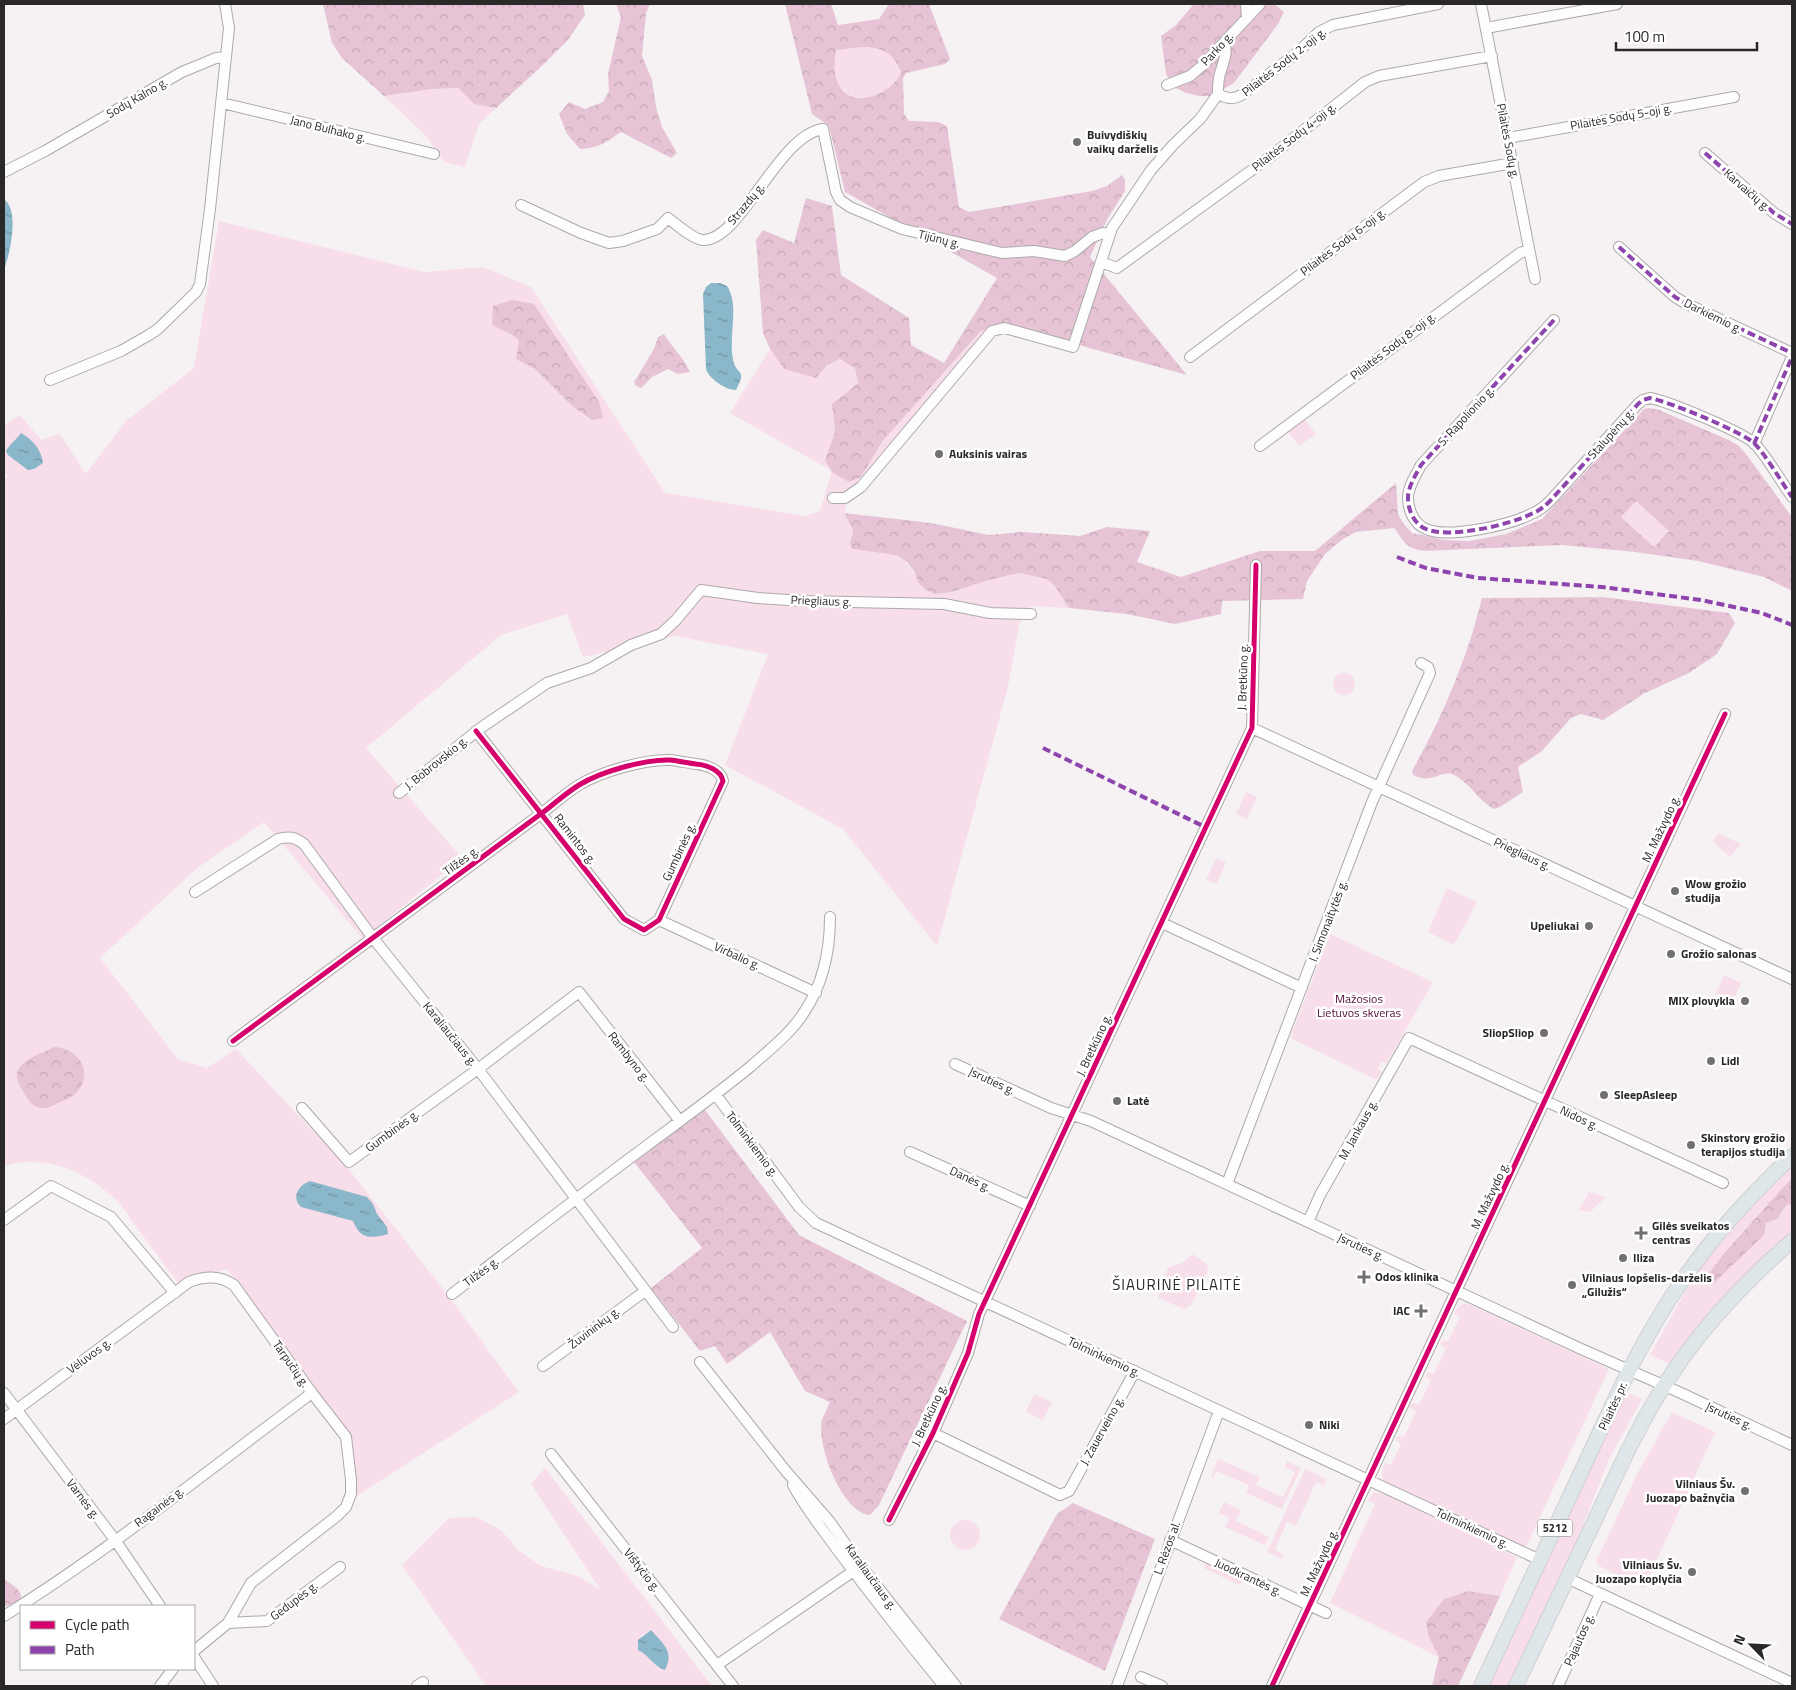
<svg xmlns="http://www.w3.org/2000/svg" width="1796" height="1690" font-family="'Titillium Web',sans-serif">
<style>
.green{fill:#f8ddea;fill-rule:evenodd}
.forest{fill:url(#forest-crowns);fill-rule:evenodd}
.water{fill:url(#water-ripples)}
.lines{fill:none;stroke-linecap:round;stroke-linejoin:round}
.minor-casing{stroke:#ada9ab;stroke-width:12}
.major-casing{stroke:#d1cfd0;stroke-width:16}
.minor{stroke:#fefdfd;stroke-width:10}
.major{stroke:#dee6e9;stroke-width:14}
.quiet{stroke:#8e44ad;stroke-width:4;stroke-dasharray:8 4;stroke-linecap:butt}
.cycleway-casing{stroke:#fff;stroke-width:8}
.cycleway{stroke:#d6006c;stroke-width:5}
.poi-dot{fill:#726f70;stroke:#fff;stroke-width:2}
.labels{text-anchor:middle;stroke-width:5;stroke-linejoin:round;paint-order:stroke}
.shield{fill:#fff;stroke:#6b6869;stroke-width:1}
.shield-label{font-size:11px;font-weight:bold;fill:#2b2829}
.street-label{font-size:12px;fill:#2b2829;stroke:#fff}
.poi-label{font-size:12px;font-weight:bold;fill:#2b2829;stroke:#fff;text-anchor:start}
.park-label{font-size:12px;fill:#520e38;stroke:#fff}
.quarter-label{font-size:15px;letter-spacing:1px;fill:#2b2829;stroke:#fff}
</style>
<defs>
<pattern id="forest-crowns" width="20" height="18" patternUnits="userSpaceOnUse" patternTransform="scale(1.25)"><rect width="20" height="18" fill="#e6c4d5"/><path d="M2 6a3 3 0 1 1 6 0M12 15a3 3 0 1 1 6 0" fill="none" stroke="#c5a8b7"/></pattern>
<pattern id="water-ripples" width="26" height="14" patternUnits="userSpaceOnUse" patternTransform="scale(1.25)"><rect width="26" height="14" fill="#8ab7c9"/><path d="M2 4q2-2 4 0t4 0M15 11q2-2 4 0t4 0" fill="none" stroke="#7195a3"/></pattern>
</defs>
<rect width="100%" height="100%" fill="#f6f2f4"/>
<!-- green -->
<path class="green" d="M863,47C883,48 893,52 901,72C897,80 892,88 884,92C869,101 843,100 837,81C833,72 835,60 836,50Z
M458,88L474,104L496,108L479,124L465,167L445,162L439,156L427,137L384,96L432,89Z
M219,221L424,272L483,267L531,287L665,493L805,516L820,511L832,471L730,413L770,349L784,369L827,365L841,359L855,368L858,383L832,404L835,432L825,460L861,477L882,442L895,427L980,332L996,324L850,490L844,513L853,530L850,536C880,548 906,550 918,582L951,592L993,579L1019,573L1047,579L1055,586L1069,608L1030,606L1019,625L1008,687L937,946L843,829L725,765L768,654L675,636L583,657L567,614L501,635L366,748L462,858L363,939L264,822L196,869L100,958L178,1059L207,1068L236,1049L347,1167L447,1294L519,1392L355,1497L349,1433L227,1269L178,1283C164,1264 149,1244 134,1224C128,1216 122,1204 113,1197C83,1170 44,1154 4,1166V611L7,609L4,603V480L8,477L4,471V425L20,415L41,440L60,434L86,474L126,421L194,368ZM534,304L591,420L573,407L535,369L517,359L519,340L512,335L492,325ZM62,1048L69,1050L77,1056L34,1105C24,1094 10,1079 21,1064Z
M1304,419L1316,434L1299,446L1288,432Z
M1636,500L1669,531L1654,547L1621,517Z
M1333 684a11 11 0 1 1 22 0a11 11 0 1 1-22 0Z
M1246,792L1257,797L1247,819L1236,814Z
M1718,833L1741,844L1730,857L1713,842Z
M1216,858L1226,862L1217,884L1206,880Z
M1447,888L1477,902L1454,945L1428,932Z
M1330,934L1433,982L1386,1064L1382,1061L1378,1069L1382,1072L1378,1078L1375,1079L1292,1039L1291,1035Z
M1724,975L1741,983L1733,1001L1716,993Z
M1792,1166V1179L1787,1183L1724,1252L1705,1282L1766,1223L1777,1219L1788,1205L1792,1204V1232C1745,1269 1706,1317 1670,1364L1650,1355C1668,1324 1684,1291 1704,1262C1728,1226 1761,1195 1792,1166Z
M1589,1192L1606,1197L1590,1212L1579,1210Z
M1192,1254L1207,1264L1208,1270L1191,1305L1184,1309L1158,1298L1168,1268L1184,1262Z
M1462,1304H1468L1609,1369L1526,1547L1384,1481C1381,1474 1382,1470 1385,1462L1391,1465L1401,1444L1397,1441L1396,1438L1399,1436L1404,1437L1416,1411L1410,1408V1405L1414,1403L1419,1405L1431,1380L1426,1377V1374L1428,1372L1434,1374L1446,1348L1440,1344L1441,1342L1444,1340L1448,1341L1460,1317L1454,1314L1457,1308Z
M1625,1392L1642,1399L1609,1459L1578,1538L1509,1686H1489Z
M1034,1394L1052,1402L1043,1420L1026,1412Z
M1672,1412L1715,1432L1644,1588L1599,1566L1596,1562L1637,1474Z
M1218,1459L1260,1477L1256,1485L1283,1497L1295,1472L1285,1467L1287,1461L1301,1468L1282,1509L1246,1493L1249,1485L1216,1471L1213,1478H1211Z
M545,1468L712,1686H486L402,1565L449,1518L476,1517L501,1530L518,1550L541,1566L578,1576L600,1589L531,1484ZM651,1630L658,1668L645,1653L641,1636Z
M1305,1469L1327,1479L1324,1486L1316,1482L1296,1526L1287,1522L1275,1550L1283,1554L1281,1559L1267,1552Z
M1374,1492L1384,1494L1517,1557L1500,1596L1468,1591L1444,1599L1426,1622L1428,1635L1439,1657L1330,1603L1375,1504L1368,1500Z
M1224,1502L1241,1510L1236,1521L1269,1537L1265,1545L1225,1527L1230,1518L1219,1513Z
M950 1535a15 15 0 1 1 30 0a15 15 0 1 1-30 0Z
M1207,1563L1243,1580V1581L1239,1585L1204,1568Z"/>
<!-- forest -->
<path class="forest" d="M323,4H583L585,15L568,40L544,64L496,108L474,104L458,88L432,89L384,96L342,58L332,43Z
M616,4H650L646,13L642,56L652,80L656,107L662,127L677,153L671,158L621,132C605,143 599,148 580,149L567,134L559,114L569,102L585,109L603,102L609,91L608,74L621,17Z
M785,4H831L838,25L879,19L889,4H929L950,59L945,64L906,73L903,78L904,114L909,121L938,122L947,126L959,207L969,212L1092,191L1107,186L1122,175L1125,180V191L1108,218L1090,257L1187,375L1002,324H996L980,332L895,427L882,442L861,477L849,482L832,472L825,460L835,432L832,404L858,383L855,368L840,359L827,365L816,378L784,369L770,349L763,333L756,240L763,230L794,243L806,198L832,206L841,275L909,318L911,345L944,363L997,278L845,192L829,126L812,114ZM863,47C883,48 893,52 901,72C891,97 848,111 837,81C833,72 835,60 836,50Z
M1194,4H1274L1284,12L1278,24L1234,83L1211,96H1199L1186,93L1176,88L1166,74L1161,36L1176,25Z
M512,300L534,304L599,402L603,418L592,420L573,407L535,369L516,359L519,340L512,335L492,325L493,306Z
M664,334C673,349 683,356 690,372L678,374L668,369L652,377L641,388L636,386L634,382L654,349L658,337Z
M1649,408L1659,410L1729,440L1739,446L1746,454L1792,517V591L1764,577L1698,561L1635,552L1562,545L1425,551C1406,549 1405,542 1394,528L1356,532L1343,539L1325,554L1307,581L1303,599L1222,601L1221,614L1175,624L1127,614L1069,608L1055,586L1047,579L1019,573L993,579L951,592L935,594L926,590L918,582L914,571L908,563L897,555L852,549L850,544L853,530L844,513L931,523L989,535L1022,532L1080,536L1107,527L1150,531L1137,562L1181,577L1260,551H1315L1396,483L1398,514L1403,523L1412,533L1444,540L1469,541L1506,534L1542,519L1644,409ZM1636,501L1669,531L1654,547L1621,517Z
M1603,597L1729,613L1735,623L1717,654L1689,673L1645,693L1603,720L1581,714L1571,718L1542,751L1518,767L1523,792L1500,807L1493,809C1488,805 1482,801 1478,796C1471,789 1464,780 1454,775C1440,769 1434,785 1413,775L1412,771C1443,716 1467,659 1482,598Z
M54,1047C79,1048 95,1073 76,1093C71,1098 62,1101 56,1104C49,1107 45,1110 37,1107C30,1104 26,1096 22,1090C5,1063 35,1057 54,1047Z
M705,1110L799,1235L967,1321L879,1505L870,1515C842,1513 816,1445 822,1420C824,1414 828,1407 830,1402L805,1391L770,1332L727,1364L715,1346L700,1351L651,1288L702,1248L634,1162Z
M1792,1179V1204L1787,1205L1777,1219L1766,1223L1764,1235L1713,1284L1707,1285L1705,1282V1279L1724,1253L1787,1183Z
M1073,1503L1155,1539L1105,1671L999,1619L1057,1514Z
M4,1579C11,1584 23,1590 21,1600L4,1607Z
M1468,1591L1500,1596L1458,1686H1432L1439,1657L1428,1635L1426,1622L1444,1599Z"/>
<!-- water -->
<path class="water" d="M4,199C20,211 10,253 4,270Z
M711,283H720L727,286C740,305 728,337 733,359C736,377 748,367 736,390C726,390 709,379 706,369L703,294L706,287Z
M21,433C33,440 41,449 43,463L34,469L28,470L8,455L6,451C10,444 16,440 21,433Z
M310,1181L367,1197L373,1204L377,1214L387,1227L388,1234C370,1239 360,1239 353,1221L301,1207C291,1198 298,1185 310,1181Z
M651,1630C662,1643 675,1651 665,1670C654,1667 649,1655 638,1650V1640Z"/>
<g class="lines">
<defs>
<path id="minor" d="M1246,4L1247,18
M1481,4L1535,279
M1486,28L1617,4
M1167,85L1190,76L1203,65L1260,4
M1218,94C1228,99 1234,100 1243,94L1297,53L1319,32L1333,25L1438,4
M1218,94C1218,89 1218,83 1219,78C1221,67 1229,53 1224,43
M222,103L434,154
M1508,138L1734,97
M1705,153L1774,213L1792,224
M4,172L45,151L182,72L216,58L226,57
M521,205L581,233L609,243L623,241L657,229L668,218C676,224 694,240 703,240C741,241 778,135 823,129L836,192L840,200L850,207L902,229L1002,253L1034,251L1065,256L1075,251L1092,237L1103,233L1110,234
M1619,247L1675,297L1685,303L1792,353
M1101,262L1117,268L1267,159L1365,82L1379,76L1492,56
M1554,320L1421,465C1416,475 1408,486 1408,498C1408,510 1414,524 1426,529C1448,539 1510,525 1531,514C1539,511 1544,507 1550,501L1638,404L1643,400L1650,398C1670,402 1740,431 1754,443C1766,455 1782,483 1792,497
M1190,357L1424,182L1439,176L1513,163
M50,380L121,351L149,335L158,329L196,292L200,284L210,209L229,28L225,4
M1754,444L1792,357
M1260,446L1520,253L1528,250
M833,498H845L861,487L992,331L1004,328L1012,330L1073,347L1112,228L1151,170L1173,145L1200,119L1218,94
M1252,728L1792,979
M399,793L482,727L547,683L591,668L631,645L661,634L676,620L701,590L758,598L803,601L944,604L990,613L1031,614
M195,892L278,839C289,836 295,837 304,844L373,938L478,1069L673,1327
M659,920L816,993
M1162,923L1302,988
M233,1041L542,813C554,804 566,793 579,785C600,772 645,759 670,760C679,761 688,763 696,764C707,765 721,770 723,781L659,920L644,930L624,919L476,731
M955,1064L1051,1108L1091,1121L1579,1348L1681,1393L1792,1445
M716,1095L799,1207L816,1223L1540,1560
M302,1108L349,1162L478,1069L579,992L680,1121
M910,1152L1030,1206
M1227,1184L1372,802L1430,673L1428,667L1421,663
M4,1220L51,1186L111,1217L175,1293
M1308,1222L1320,1195L1409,1038L1723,1183
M452,1294C516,1245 580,1195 645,1147C680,1121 716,1095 750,1067C768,1051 790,1034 803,1014C823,985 830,951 830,917
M700,1362L785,1470L830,1522L861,1566L956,1686
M543,1366L645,1291
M4,1393L115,1540L160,1606
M4,1419L189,1282C205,1276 219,1275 234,1285L312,1393L346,1437L351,1480V1494L346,1507L337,1516L251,1583L228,1623
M933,1433L1060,1495L1069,1491L1135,1371
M551,1454L733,1686
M793,1485C805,1508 821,1527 836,1548C871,1595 907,1641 944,1686
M889,1520L933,1433L968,1353L979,1314L1252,728L1256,565
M1170,1540L1326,1613
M1567,1578L1792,1683
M4,1616C110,1550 211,1468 312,1393
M194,1651L228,1623L267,1621L340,1567
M194,1657L213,1686
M717,1665L858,1568
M1141,1677L1162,1686
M160,1686L173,1669
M417,1686L423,1682
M1117,1686L1219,1411
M1272,1686L1725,714
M1558,1686L1600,1594"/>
<path id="major" d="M1481,1686C1513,1618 1545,1549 1577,1481C1606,1419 1633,1356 1670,1299C1704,1246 1746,1199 1792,1156
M1516,1686C1542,1631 1568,1577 1594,1522C1618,1471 1641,1419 1673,1372C1706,1323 1748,1279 1792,1241"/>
</defs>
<!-- minor casing -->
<use href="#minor" class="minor-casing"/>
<!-- major casing -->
<use href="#major" class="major-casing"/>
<!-- minor -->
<use href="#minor" class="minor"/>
<!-- major -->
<use href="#major" class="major"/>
<!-- quiet -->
<path class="quiet" d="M1705,153L1774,213L1792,224
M1619,247L1675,297L1685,303L1792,353
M1554,320L1421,465C1416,475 1408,486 1408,498C1408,510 1414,524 1426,529C1448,539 1510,525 1531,514C1539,511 1544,507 1550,501L1638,404L1643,400L1650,398C1670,402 1740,431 1754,443C1766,455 1782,483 1792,497
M1754,444L1792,357
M1397,557L1426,568L1478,578L1602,587L1701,600L1762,613L1792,625
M1043,748L1207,828"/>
<defs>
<path id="cycleway" d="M233,1041L542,813C554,804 566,793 579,785C600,772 645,759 670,760C679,761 688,763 696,764C707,765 721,770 723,781L659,920L644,930L624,919L476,731
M889,1520L933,1433L968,1353L979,1314L1252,728L1256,565
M1272,1686L1725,714"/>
</defs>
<!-- cycleway casing -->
<use href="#cycleway" class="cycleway-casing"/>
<!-- cycleway -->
<use href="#cycleway" class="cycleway"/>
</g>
<!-- markers -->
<g class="poi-dot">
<circle cx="1077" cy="142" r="5"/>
<circle cx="939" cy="454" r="5"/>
<circle cx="1675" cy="891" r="5"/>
<circle cx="1589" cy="926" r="5"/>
<circle cx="1671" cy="954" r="5"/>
<circle cx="1745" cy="1001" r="5"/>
<circle cx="1544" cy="1033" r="5"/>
<circle cx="1711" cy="1061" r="5"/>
<circle cx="1604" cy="1095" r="5"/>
<circle cx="1117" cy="1101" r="5"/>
<circle cx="1691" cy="1145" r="5"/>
<path d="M1638.5 1225.5h5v5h5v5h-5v5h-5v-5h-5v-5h5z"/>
<circle cx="1623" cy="1258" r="5"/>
<path d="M1361.5 1269.5h5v5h5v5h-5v5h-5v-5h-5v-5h5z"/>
<circle cx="1572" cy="1285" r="5"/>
<path d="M1418.5 1303.5h5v5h5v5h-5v5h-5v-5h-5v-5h5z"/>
<circle cx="1309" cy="1425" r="5"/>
<circle cx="1745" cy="1491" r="5"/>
<circle cx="1692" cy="1572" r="5"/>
</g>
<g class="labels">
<!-- shield labels -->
<rect class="shield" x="1537.5" y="1519.5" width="35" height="17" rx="4"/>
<g class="shield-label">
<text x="1555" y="1532">5212</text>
</g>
<!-- street labels -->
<g class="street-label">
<text transform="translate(1217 49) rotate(-47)" y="4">Parko g.</text>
<text transform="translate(1284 62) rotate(-38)" y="4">Pilaitės Sodų 2-oji g.</text>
<text transform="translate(137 98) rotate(-30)" y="4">Sodų Kalno g.</text>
<text transform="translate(1621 117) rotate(-10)" y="4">Pilaitės Sodų 5-oji g.</text>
<text transform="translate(328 129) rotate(14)" y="4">Jano Bulhako g.</text>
<text transform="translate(1294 137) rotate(-38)" y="4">Pilaitės Sodų 4-oji g.</text>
<text transform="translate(1508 141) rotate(79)" y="4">Pilaitės Sodų g.</text>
<text transform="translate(1747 190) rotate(41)" y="4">Karvaičių g.</text>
<text transform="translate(746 204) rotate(-50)" y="4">Strazdų g.</text>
<text transform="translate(939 239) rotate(14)" y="4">Tijūnų g.</text>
<text transform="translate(1343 242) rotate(-37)" y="4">Pilaitės Sodų 6-oji g.</text>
<text transform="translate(1713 316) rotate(26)" y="4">Darkiemio g.</text>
<text transform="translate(1393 346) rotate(-37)" y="4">Pilaitės Sodų 8-oji g.</text>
<text transform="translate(1466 416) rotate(-47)" y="4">S. Rapolionio g.</text>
<text transform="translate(1611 434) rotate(-48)" y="4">Stalupėnų g.</text>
<text transform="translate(821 601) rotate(2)" y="4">Priegliaus g.</text>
<text transform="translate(1243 677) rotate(-88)" y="4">J. Bretkūno g.</text>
<text transform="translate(436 763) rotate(-39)" y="4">J. Bobrovskio g.</text>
<text transform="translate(1661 829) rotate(-65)" y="4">M. Mažvydo g.</text>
<text transform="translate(575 839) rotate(52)" y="4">Ramintos g.</text>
<text transform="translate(679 852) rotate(-65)" y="4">Gumbinės g.</text>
<text transform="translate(1522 854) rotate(25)" y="4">Priegliaus g.</text>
<text transform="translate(461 861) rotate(-36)" y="4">Tilžės g.</text>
<text transform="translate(1328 921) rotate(-69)" y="4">I. Simonaitytės g.</text>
<text transform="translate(737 956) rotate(25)" y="4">Virbalio g.</text>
<text transform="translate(450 1034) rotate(51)" y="4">Karaliaučiaus g.</text>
<text transform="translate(1094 1045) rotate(-65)" y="4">J. Bretkūno g.</text>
<text transform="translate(629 1057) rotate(52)" y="4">Rambyno g.</text>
<text transform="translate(992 1081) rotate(25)" y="4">Įsruties g.</text>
<text transform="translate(1579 1118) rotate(25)" y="4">Nidos g.</text>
<text transform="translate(1358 1130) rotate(-61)" y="4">M. Jankaus g.</text>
<text transform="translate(392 1131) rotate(-36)" y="4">Gumbinės g.</text>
<text transform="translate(752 1144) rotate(53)" y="4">Tolminkiemio g.</text>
<text transform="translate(970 1179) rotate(25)" y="4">Danės g.</text>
<text transform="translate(1490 1196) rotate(-65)" y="4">M. Mažvydo g.</text>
<text transform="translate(1361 1247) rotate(25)" y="4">Įsruties g.</text>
<text transform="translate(481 1272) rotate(-37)" y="4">Tilžės g.</text>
<text transform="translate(594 1328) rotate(-37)" y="4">Žuvininkų g.</text>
<text transform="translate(89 1356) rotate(-36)" y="4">Vėluvos g.</text>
<text transform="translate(1104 1357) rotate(25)" y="4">Tolminkiemio g.</text>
<text transform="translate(291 1364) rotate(55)" y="4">Tarpučių g.</text>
<text transform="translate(1613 1406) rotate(-65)" y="4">Pilaitės pr.</text>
<text transform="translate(929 1415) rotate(-65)" y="4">J. Bretkūno g.</text>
<text transform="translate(1729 1416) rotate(25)" y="4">Įsruties g.</text>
<text transform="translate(1102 1431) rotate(-61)" y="4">J. Zauerveino g.</text>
<text transform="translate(83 1499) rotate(53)" y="4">Varnės g.</text>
<text transform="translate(159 1507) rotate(-37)" y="4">Ragainės g.</text>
<text transform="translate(1472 1528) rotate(25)" y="4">Tolminkiemio g.</text>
<text transform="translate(1167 1548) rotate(-70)" y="4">L. Rėzos al.</text>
<text transform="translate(1319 1563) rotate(-65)" y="4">M. Mažvydo g.</text>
<text transform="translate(642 1570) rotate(52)" y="4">Vištyčio g.</text>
<text transform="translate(871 1577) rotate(54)" y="4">Karaliaučiaus g.</text>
<text transform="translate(1248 1577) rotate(25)" y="4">Juodkrantės g.</text>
<text transform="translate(294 1601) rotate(-37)" y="4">Gedupės g.</text>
<text transform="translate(1579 1640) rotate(-66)" y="4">Pajautos g.</text>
</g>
<!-- poi labels -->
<g class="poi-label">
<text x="1087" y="139">Buivydiškių<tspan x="1087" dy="14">vaikų darželis</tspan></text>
<text x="949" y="458">Auksinis vairas</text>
<text x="1685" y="888">Wow grožio<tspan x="1685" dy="14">studija</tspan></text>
<text x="1579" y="930" text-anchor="end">Upeliukai</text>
<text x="1681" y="958">Grožio salonas</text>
<text x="1735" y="1005" text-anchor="end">MIX plovykla</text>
<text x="1534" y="1037" text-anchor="end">SliopSliop</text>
<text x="1721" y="1065">Lidl</text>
<text x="1614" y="1099">SleepAsleep</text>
<text x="1127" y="1105">Latė</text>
<text x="1701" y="1142">Skinstory grožio<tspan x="1701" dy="14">terapijos studija</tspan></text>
<text x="1652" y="1230">Gilės sveikatos<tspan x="1652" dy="14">centras</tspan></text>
<text x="1633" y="1262">Iliza</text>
<text x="1375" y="1281">Odos klinika</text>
<text x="1582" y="1282">Vilniaus lopšelis-darželis<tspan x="1582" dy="14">„Gilužis“</tspan></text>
<text x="1410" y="1315" text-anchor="end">IAC</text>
<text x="1319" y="1429">Niki</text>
<text x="1735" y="1488" text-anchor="end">Vilniaus Šv.<tspan x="1735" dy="14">Juozapo bažnyčia</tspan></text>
<text x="1682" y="1569" text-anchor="end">Vilniaus Šv.<tspan x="1682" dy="14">Juozapo koplyčia</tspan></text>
</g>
<!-- park labels -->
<g class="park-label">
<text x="1359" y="1003">Mažosios<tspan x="1359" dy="14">Lietuvos skveras</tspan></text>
</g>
<!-- quarter labels -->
<g class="quarter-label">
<text x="1177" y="1290">ŠIAURINĖ PILAITĖ</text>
</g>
</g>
<!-- border -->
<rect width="1796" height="1690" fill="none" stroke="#2b2829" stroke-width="10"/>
<!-- legend -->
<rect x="20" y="1605" width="175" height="65" fill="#ffffff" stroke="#aaa9a9"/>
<rect x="30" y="1621" width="25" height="8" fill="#d6006c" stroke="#aaa9a9"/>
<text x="65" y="1630" font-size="15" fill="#2b2829">Cycle path</text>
<rect x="30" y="1646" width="25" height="8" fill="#8e44ad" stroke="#aaa9a9"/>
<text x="65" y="1655" font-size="15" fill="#2b2829">Path</text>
<!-- north arrow -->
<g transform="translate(1751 1645) rotate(294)" stroke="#ffffff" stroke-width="4" paint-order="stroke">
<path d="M0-4L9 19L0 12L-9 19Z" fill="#2b2829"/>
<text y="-8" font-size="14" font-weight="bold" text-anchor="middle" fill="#2b2829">N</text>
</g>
<!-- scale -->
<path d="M1616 42v8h141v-8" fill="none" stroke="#2b2829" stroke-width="2.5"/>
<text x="1624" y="42" font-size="15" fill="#2b2829" stroke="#ffffff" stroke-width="4" paint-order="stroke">100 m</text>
</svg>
